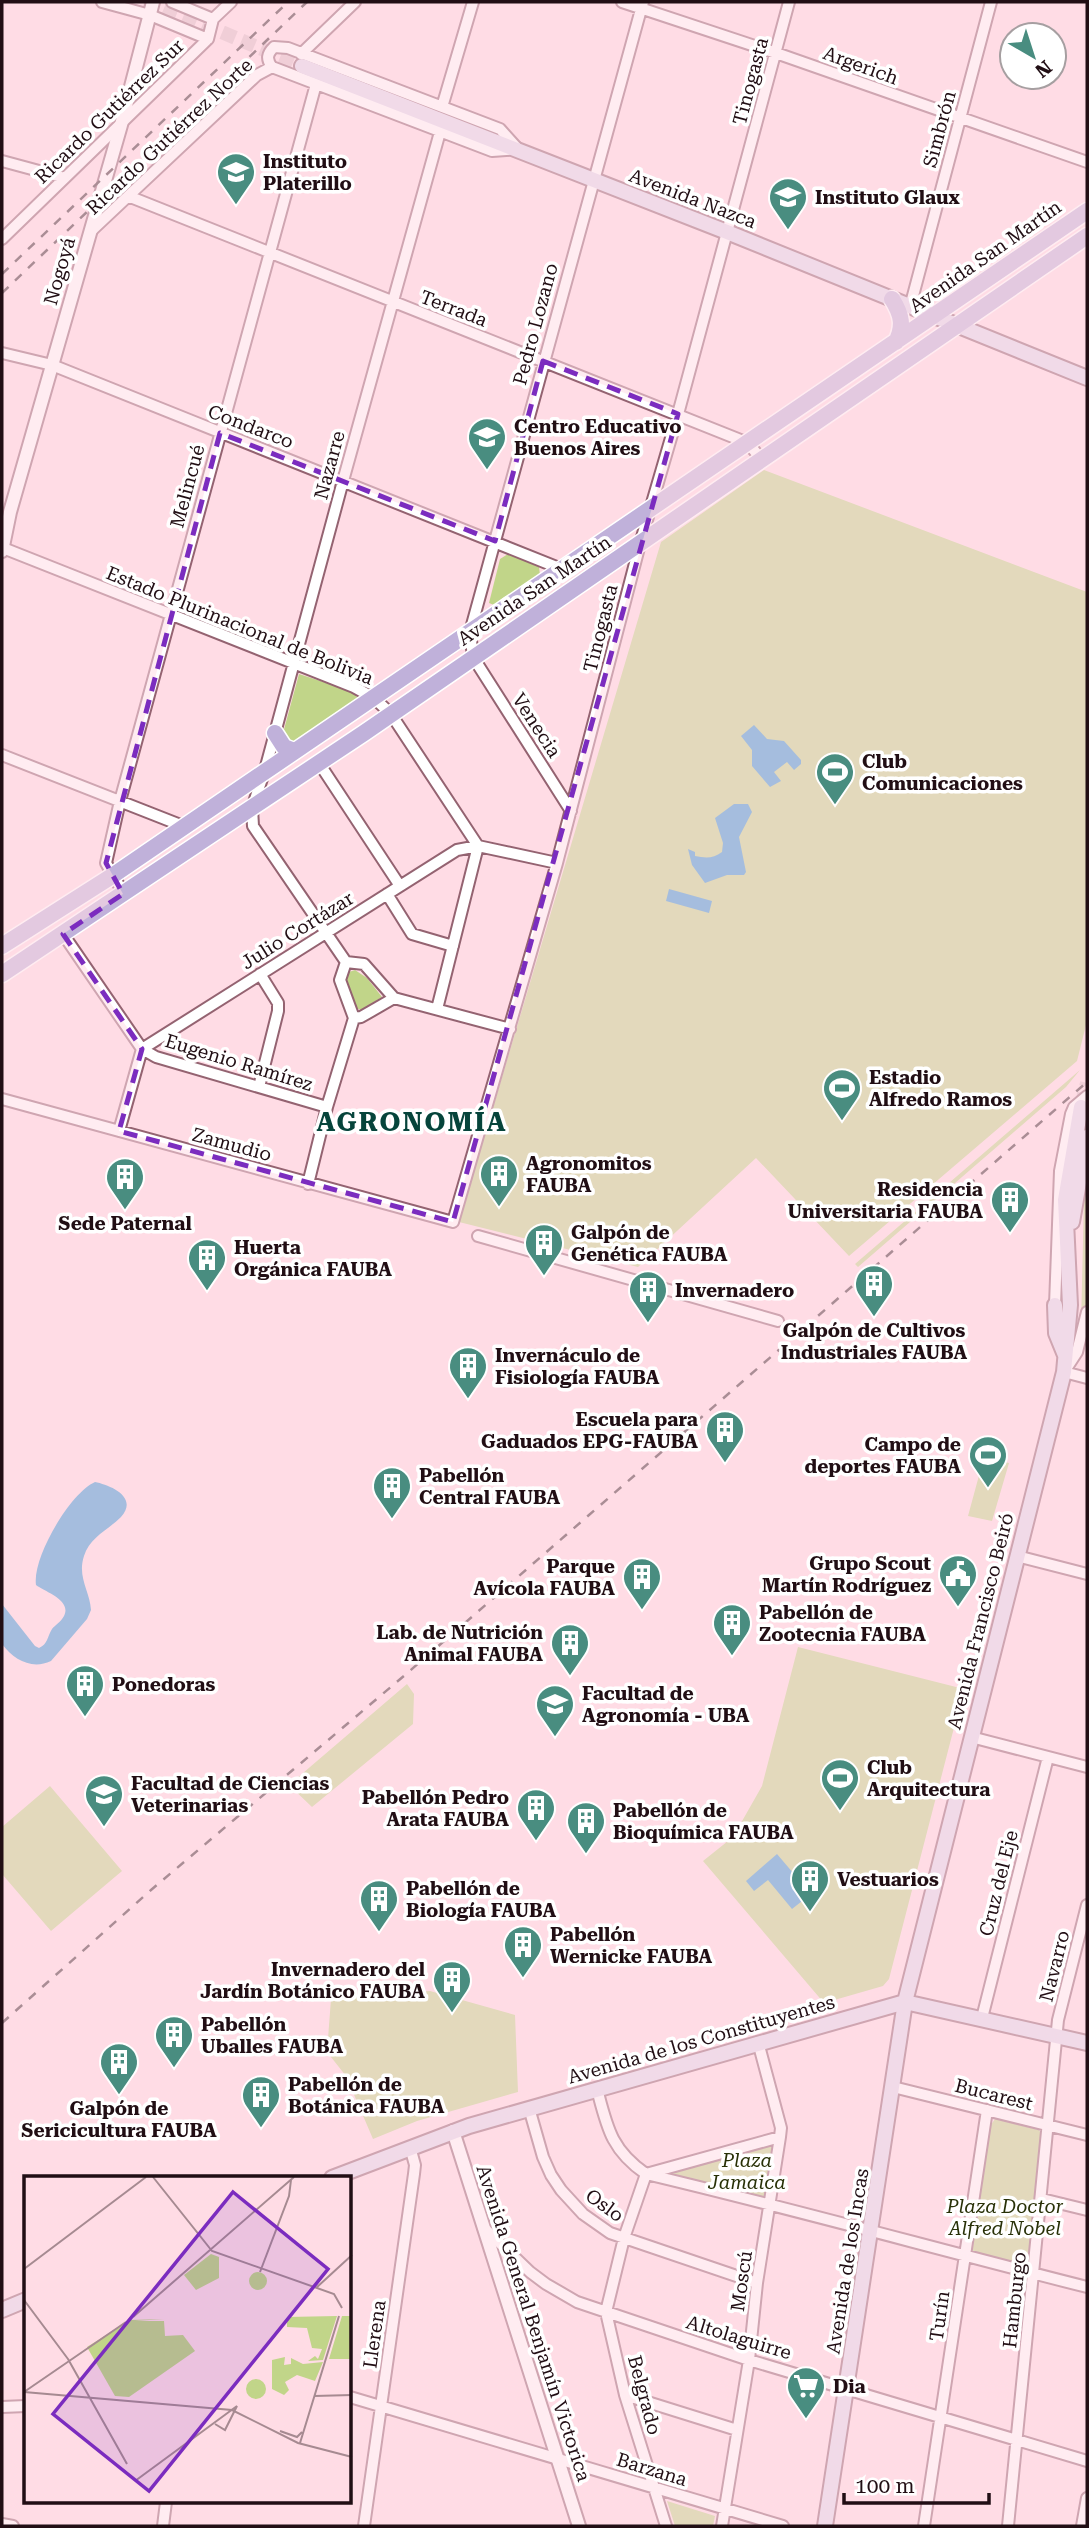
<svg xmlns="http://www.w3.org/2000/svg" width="1089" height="2528" font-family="'Roboto Serif',serif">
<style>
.green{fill:#c1d589}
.water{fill:#3998d4}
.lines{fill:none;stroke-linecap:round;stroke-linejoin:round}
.secondary-tunnel{stroke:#debdc6;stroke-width:14;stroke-dasharray:14 7;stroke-linecap:butt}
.minor-casing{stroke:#946371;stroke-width:14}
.tertiary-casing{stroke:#946371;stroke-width:16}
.secondary-casing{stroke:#946371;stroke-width:18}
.primary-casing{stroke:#fff;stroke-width:19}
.minor{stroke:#fff;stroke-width:10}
.tertiary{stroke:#fff;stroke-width:12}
.secondary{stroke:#e0d8ec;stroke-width:14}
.primary{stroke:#c0b1da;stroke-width:16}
.rail{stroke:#432e34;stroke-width:2.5;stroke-dasharray:9 9;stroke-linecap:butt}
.marked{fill:none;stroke:#7b2cbf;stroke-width:5;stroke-dasharray:14 9;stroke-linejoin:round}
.labels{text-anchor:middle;stroke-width:7;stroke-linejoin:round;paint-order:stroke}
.street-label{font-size:19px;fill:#210e14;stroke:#fff}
.poi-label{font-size:19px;font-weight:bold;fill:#210e14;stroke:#fff;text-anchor:start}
.park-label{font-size:19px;font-style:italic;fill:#283107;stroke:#fff}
.district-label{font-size:26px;font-weight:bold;letter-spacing:2px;fill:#06443b;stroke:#fff}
.inset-road{fill:none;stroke:#a68a91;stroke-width:2}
.view{fill:#7b2cbf;fill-opacity:0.15;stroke:#7b2cbf;stroke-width:3.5}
.inset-edge{fill:none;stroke:#210e14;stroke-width:3.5}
</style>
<rect width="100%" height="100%" fill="#ffdce5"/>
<!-- green -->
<path class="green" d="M764,470L1087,592V1021L1077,1061L849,1256L756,1158L638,1267L459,1222L661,542Z
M508,554L539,567L540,575L494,605L489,603L500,559Z
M299,674L354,692L358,699L356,703L295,746L289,745L283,733Z
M355,970L367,978L382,997L361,1010L356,1008L346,979L349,972Z
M1080,1070L1066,1087L858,1267L855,1264Z
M1087,1166V1302L1081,1326L1084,1197Z
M984,1457L1009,1463L992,1521L968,1516Z
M798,1647L964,1689L889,1979L883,1986L824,2003L703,1861L733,1837L762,1786Z
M407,1684L414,1694L413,1724L312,1807L289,1785Z
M50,1786L122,1871L51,1931L2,1874V1827Z
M430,1991L515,2015L518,2092L417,2121L373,2139L346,2076L327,2052L331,1999Z
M995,2119L1039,2130L1043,2137L1028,2263L1021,2265L972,2254L990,2126Z
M774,2141L765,2198L658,2173Z
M667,2501L715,2516L713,2526H675Z"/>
<!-- water -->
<path class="water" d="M754,725L767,739L784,741L801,760V764L794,770L787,762L774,772L781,781L770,787L752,766V750L741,736Z
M734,804H748L752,812L739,837L746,872L744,875H727L705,883L692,865L688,849L695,852V856C705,858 713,859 722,852L723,843L715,818Z
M669,889L712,901L709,913L666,901Z
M95,1482C110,1485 139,1497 121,1517C108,1530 90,1537 84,1556C77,1577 90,1591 91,1610L87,1619L51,1661C32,1670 14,1660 2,1644V1604L35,1646L39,1648C48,1644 47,1637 52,1629C55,1625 61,1622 64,1616C72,1600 45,1592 36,1585C32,1558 70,1493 95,1482Z
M777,1854L811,1894L792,1909L768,1880L754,1891L746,1881Z"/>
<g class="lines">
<!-- secondary-tunnel -->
<path class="secondary-tunnel" d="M144,2L160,6L302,66
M1081,1107L1087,1083"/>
<defs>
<path id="minor" d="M102,2L150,15L208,39
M172,2L213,19
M622,2L776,53L1087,162
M274,47L288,48L500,129L518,149L492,151L272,67C266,59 267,54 274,47Z
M301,54L355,2
M442,107L473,2
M2,161L65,178
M128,196L748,443L762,460
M90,232L257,75L272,67
M2,239L208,39L213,19L231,2
M910,307L991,2
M2,353L52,365L564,570
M3,548L354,687L374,698L391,714L478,846L437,1009
M2,755L183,826
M319,763L400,886
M571,811L473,657L470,632L643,2
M124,894L106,863L120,801L316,84
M387,894L412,934L453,946
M63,934L142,1049L156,1057L327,1107
M346,962L253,826L252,808L265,770L343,481L440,132
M346,962L364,964L394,998L510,1029
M346,962L340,980L354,1018
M354,1018L361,1017L394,998
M259,1087L278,1011V1003L260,974
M2,1099L453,1222L557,863L640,544L678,414L789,2
M119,1131L142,1049L457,850L478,846L557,863
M308,1184L327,1107L354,1018
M478,1236L778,1321
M1055,1305L1060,1171L1071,1114L1074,1107L1087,1096
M1087,1312L1077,1352L1064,1372L1087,1378
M1017,1556L1087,1574
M971,1737L1087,1767
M982,2018L1048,1757
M893,2087L1087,2135
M597,2089C607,2127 611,2150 646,2174C794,2209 940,2250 1087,2287
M529,2108L543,2157L551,2175L561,2190L583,2214L610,2233L757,2283
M1042,2199L1087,2210
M483,2227L530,2272L546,2284L577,2302L749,2360L1087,2461
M625,2395L737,2430
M350,2397L783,2526
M2,2407L26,2406
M2,2524L13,2526
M163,2526L166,2502
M364,2526L414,2174L415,2165L410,2147
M666,2526L625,2395L606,2312L624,2238L646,2174L780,2137
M722,2526L749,2360L757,2283L780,2137L781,2128L758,2042
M924,2526L987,2110
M1008,2526L1058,2020L1087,1905
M1082,2526L1087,2498"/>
<path id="tertiary" d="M2,551L10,512L121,125L153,2
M453,2131L579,2526"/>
<path id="secondary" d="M302,66L727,232L1087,378
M1072,1222L1087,1137
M1055,1305L1056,1333L1065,1355
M332,2178L469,2126L905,2002L1087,2043
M2,2310L26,2300
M825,2526L905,2002L1064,1372L1070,1305L1065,1200L1081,1107"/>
<path id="primary" d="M892,299C902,315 904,326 896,342
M275,733L284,747L294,751
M2,946L112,876L1087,211
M2,974L364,733L1087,236"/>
</defs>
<!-- minor casing -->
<use href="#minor" class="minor-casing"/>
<!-- tertiary casing -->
<use href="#tertiary" class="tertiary-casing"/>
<!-- secondary casing -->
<use href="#secondary" class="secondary-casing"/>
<!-- primary casing -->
<use href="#primary" class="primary-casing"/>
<!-- minor -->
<use href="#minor" class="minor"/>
<!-- tertiary -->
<use href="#tertiary" class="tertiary"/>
<!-- secondary -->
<use href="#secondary" class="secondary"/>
<!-- primary -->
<use href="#primary" class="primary"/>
<!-- rail -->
<path class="rail" d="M2,274L288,2
M2,293L307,2
M2,2023L151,1890L405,1675L1087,1082"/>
</g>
<!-- marked area -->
<path d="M0 0H1089V2528H0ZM543,361L678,414L453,1222L119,1131L142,1049L63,934L123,894L106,863L220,433L495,541Z" fill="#ffdce5" fill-opacity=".55" fill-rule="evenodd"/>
<path class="marked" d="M543,361L678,414L453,1222L119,1131L142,1049L63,934L123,894L106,863L220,433L495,541Z"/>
<!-- icons -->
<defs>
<symbol id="school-pin" viewBox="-11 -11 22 30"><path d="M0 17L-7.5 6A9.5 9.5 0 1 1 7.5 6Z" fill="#498d80" stroke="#fff"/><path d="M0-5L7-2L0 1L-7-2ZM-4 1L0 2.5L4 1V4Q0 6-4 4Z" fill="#fff"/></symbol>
<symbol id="stadium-pin" viewBox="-11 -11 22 30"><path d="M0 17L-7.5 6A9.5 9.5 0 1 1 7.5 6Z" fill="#498d80" stroke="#fff"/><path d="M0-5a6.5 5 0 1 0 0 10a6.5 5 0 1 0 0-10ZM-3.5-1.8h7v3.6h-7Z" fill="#fff"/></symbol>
<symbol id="building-pin" viewBox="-11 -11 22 30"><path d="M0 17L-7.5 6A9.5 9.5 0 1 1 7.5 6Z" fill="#498d80" stroke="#fff"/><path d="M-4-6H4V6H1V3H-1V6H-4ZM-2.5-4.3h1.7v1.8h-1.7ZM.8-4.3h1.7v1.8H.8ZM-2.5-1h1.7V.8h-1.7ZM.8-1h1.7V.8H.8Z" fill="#fff"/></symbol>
<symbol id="civic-pin" viewBox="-11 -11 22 30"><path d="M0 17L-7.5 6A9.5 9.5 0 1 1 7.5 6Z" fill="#498d80" stroke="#fff"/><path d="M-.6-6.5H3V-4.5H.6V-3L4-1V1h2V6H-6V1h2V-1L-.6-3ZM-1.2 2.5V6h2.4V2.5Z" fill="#fff"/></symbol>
<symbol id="university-pin" viewBox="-11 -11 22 30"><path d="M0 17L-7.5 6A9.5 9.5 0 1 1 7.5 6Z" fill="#498d80" stroke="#fff"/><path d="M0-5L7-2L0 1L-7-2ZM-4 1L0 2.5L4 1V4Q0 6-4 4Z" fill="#fff"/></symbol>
<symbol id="supermarket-pin" viewBox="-11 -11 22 30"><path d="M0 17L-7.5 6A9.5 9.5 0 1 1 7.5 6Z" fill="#498d80" stroke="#fff"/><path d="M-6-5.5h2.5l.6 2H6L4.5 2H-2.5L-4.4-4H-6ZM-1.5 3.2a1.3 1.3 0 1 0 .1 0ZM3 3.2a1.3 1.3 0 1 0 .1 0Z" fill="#fff"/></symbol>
</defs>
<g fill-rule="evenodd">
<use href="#school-pin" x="214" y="150" width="44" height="60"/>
<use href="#school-pin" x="766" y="175" width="44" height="60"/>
<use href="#school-pin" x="465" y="415" width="44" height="60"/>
<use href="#stadium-pin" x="813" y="750" width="44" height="60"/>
<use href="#stadium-pin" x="820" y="1066" width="44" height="60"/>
<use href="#building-pin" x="477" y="1152" width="44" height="60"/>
<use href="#building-pin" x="103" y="1155" width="44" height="60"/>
<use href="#building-pin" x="988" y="1178" width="44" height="60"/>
<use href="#building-pin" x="522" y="1221" width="44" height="60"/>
<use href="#building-pin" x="185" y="1236" width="44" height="60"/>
<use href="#building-pin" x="852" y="1262" width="44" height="60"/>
<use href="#building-pin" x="626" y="1268" width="44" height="60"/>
<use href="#building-pin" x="446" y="1344" width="44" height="60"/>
<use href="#building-pin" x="703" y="1408" width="44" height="60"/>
<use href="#stadium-pin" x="966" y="1433" width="44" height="60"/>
<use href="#building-pin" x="370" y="1464" width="44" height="60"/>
<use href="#civic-pin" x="936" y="1552" width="44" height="60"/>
<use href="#building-pin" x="620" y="1555" width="44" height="60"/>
<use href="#building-pin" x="710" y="1601" width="44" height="60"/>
<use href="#building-pin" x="548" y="1621" width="44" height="60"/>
<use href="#building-pin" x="63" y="1662" width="44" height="60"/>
<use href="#university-pin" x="533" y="1682" width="44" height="60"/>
<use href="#stadium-pin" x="818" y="1756" width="44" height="60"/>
<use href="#university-pin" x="82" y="1772" width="44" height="60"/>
<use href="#building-pin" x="514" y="1786" width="44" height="60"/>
<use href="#building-pin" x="564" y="1799" width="44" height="60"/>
<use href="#building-pin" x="788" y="1857" width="44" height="60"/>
<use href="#building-pin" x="357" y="1877" width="44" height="60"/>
<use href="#building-pin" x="501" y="1923" width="44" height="60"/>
<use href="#building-pin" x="430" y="1958" width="44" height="60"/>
<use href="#building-pin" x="152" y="2013" width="44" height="60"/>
<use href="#building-pin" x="97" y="2040" width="44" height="60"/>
<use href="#building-pin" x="239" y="2073" width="44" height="60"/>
<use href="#supermarket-pin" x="784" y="2364" width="44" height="60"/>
</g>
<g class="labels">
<!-- street labels -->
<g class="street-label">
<text transform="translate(861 65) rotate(20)" y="7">Argerich</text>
<text transform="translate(750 81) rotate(-75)" y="7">Tinogasta</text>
<text transform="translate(109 111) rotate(-44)" y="7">Ricardo Gutiérrez Sur</text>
<text transform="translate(939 129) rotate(-75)" y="7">Simbrón</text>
<text transform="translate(169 136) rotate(-43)" y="7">Ricardo Gutiérrez Norte</text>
<text transform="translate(693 198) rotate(21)" y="7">Avenida Nazca</text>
<text transform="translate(985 256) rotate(-35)" y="7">Avenida San Martín</text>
<text transform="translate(59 271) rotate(-74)" y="7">Nogoyá</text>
<text transform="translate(454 308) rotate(21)" y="7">Terrada</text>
<text transform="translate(535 324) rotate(-75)" y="7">Pedro Lozano</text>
<text transform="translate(251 426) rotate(21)" y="7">Condarco</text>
<text transform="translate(329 465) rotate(-75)" y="7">Nazarre</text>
<text transform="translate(187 486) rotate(-75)" y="7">Melincué</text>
<text transform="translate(534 590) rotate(-34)" y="7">Avenida San Martín</text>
<text transform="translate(240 625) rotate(22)" y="7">Estado Plurinacional de Bolivia</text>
<text transform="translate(600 628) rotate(-76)" y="7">Tinogasta</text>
<text transform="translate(537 725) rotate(57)" y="7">Venecia</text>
<text transform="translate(297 930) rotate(-32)" y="7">Julio Cortázar</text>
<text transform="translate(239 1062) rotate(17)" y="7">Eugenio Ramírez</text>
<text transform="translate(232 1144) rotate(15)" y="7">Zamudio</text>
<text transform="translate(980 1621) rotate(-76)" y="7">Avenida Francisco Beiró</text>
<text transform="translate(998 1883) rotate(-76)" y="7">Cruz del Eje</text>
<text transform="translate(1054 1966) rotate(-76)" y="7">Navarro</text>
<text transform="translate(701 2039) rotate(-16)" y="7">Avenida de los Constituyentes</text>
<text transform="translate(994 2094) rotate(14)" y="7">Bucarest</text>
<text transform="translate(605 2205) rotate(36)" y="7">Oslo</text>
<text transform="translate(847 2261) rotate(-81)" y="7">Avenida de los Incas</text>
<text transform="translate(741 2281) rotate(-82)" y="7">Moscú</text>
<text transform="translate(1014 2300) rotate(-84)" y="7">Hamburgo</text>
<text transform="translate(939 2316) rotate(-82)" y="7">Turín</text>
<text transform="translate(534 2323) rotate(72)" y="7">Avenida General Benjamín Victorica</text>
<text transform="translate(374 2334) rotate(-82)" y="7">Llerena</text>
<text transform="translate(739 2337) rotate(17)" y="7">Altolaguirre</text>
<text transform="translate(645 2395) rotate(75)" y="7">Belgrado</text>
<text transform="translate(652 2469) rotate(17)" y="7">Barzana</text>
</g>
<!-- poi labels -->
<g class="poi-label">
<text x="263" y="168">Instituto<tspan x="263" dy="22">Platerillo</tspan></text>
<text x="815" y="204">Instituto Glaux</text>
<text x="514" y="433">Centro Educativo<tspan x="514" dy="22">Buenos Aires</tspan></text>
<text x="862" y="768">Club<tspan x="862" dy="22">Comunicaciones</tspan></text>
<text x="869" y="1084">Estadio<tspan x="869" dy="22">Alfredo Ramos</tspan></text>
<text x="526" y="1170">Agronomitos<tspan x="526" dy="22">FAUBA</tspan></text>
<text x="983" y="1196" text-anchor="end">Residencia<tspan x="983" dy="22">Universitaria FAUBA</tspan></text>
<text x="125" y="1230" text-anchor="middle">Sede Paternal</text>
<text x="571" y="1239">Galpón de<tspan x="571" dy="22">Genética FAUBA</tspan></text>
<text x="234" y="1254">Huerta<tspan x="234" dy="22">Orgánica FAUBA</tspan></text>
<text x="675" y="1297">Invernadero</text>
<text x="874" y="1337" text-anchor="middle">Galpón de Cultivos<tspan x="874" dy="22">Industriales FAUBA</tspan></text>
<text x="495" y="1362">Invernáculo de<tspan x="495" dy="22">Fisiología FAUBA</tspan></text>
<text x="698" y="1426" text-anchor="end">Escuela para<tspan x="698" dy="22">Gaduados EPG-FAUBA</tspan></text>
<text x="961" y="1451" text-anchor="end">Campo de<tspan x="961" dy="22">deportes FAUBA</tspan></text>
<text x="419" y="1482">Pabellón<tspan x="419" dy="22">Central FAUBA</tspan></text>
<text x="931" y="1570" text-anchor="end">Grupo Scout<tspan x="931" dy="22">Martín Rodríguez</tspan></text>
<text x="615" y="1573" text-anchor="end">Parque<tspan x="615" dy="22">Avícola FAUBA</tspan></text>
<text x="759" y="1619">Pabellón de<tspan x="759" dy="22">Zootecnia FAUBA</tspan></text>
<text x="543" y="1639" text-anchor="end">Lab. de Nutrición<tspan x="543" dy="22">Animal FAUBA</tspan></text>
<text x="112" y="1691">Ponedoras</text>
<text x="582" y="1700">Facultad de<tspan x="582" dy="22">Agronomía - UBA</tspan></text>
<text x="867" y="1774">Club<tspan x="867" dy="22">Arquitectura</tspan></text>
<text x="131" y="1790">Facultad de Ciencias<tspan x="131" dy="22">Veterinarias</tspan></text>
<text x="509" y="1804" text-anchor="end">Pabellón Pedro<tspan x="509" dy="22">Arata FAUBA</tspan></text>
<text x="613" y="1817">Pabellón de<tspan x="613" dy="22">Bioquímica FAUBA</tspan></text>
<text x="837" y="1886">Vestuarios</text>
<text x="406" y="1895">Pabellón de<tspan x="406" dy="22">Biología FAUBA</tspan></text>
<text x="550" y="1941">Pabellón<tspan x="550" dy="22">Wernicke FAUBA</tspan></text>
<text x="425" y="1976" text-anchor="end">Invernadero del<tspan x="425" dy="22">Jardín Botánico FAUBA</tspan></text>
<text x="201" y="2031">Pabellón<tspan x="201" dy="22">Uballes FAUBA</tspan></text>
<text x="288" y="2091">Pabellón de<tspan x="288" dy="22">Botánica FAUBA</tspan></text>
<text x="119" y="2115" text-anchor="middle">Galpón de<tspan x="119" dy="22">Sericicultura FAUBA</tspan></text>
<text x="833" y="2393">Dia</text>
</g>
<!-- park labels -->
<g class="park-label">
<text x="747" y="2167">Plaza<tspan x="747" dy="22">Jamaica</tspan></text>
<text x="1005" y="2213">Plaza Doctor<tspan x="1005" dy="22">Alfred Nobel</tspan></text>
</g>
<!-- district labels -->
<g class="district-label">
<text x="412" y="1131">AGRONOMÍA</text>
</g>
</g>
<!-- overview -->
<g transform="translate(24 2176)">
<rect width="327" height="327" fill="#ffdce5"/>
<path d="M187,78L195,81V102L172,114L160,99ZM225 105a9 9 0 1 1 18 0a9 9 0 1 1-18 0ZM313,140L299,184L284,185L291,180L294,183L298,173L288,172L283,152L263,151V141ZM318,140H327V183H305ZM140,143L111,145H140L141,160L159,159L171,175L105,221L91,220L63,171L106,144ZM261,181L260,189L267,188V182L279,188L299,186L291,205L273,199L261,206L265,214L260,219L248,213V184ZM222 213a10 10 0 1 1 20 0a10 10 0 1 1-20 0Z" fill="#c1d589"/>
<path class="inset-road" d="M129,1L188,75L310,118L318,132M0,93L122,1M236,96L265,20L267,4M292,112L328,79M0,124L44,183M109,141L270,1M44,183L103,288M0,216L208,234L274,267L328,281M0,216L102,146M290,220L328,219M256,255L273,261L278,256M276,267L315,140M111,305L213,230L201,254L191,248"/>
<path class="view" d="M209,16L304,93L125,315L29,238Z"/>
<rect width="327" height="327" class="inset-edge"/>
</g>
<!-- border -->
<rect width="1089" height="2528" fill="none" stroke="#210e14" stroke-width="7"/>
<!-- north arrow -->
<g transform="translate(1033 56) rotate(141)"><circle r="33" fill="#ffffff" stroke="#a69fa1" stroke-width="2"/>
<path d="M0-5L12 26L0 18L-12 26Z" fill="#498d80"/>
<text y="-10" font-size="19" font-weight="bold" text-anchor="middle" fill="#210e14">N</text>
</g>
<!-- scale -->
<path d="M844 2493v10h145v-10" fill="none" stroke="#210e14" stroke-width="3.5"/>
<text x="855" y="2493" font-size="21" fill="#210e14" stroke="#ffffff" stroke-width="5" paint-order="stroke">100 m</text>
</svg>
